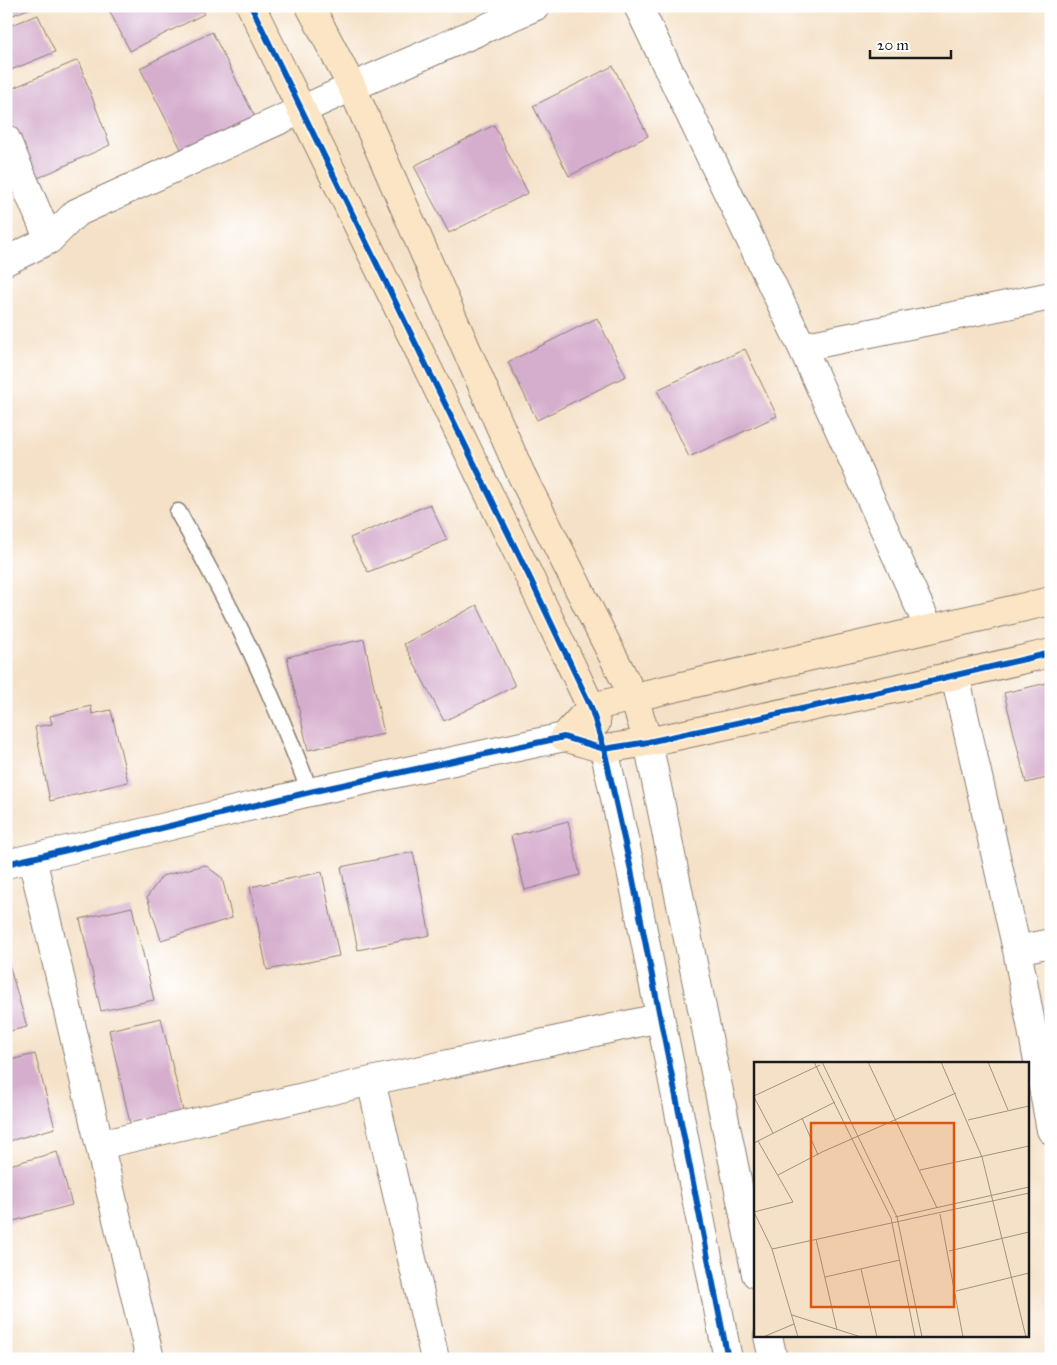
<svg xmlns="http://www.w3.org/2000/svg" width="1057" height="1365" font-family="'IM FELL Great Primer',serif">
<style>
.building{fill:#d5adcd}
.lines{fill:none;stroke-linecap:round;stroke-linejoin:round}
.lane-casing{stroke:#887e72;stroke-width:19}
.street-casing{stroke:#887e72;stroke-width:30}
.secondary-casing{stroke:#887e72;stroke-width:30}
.lane{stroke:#fff;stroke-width:16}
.street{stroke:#fff;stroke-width:28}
.secondary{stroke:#fce5c4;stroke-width:28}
.cycleway-casing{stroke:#fff;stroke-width:9}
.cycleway{stroke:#0057b8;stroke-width:6}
.inset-road{fill:none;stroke:#9e9283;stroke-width:1}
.view{fill:#de560d;fill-opacity:0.15;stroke:#de560d;stroke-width:2.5}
.inset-edge{fill:none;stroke:#1c1c1c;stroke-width:2.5}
</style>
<rect width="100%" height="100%" fill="#fff"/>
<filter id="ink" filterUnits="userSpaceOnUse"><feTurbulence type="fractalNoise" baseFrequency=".02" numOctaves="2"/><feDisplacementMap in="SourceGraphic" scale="10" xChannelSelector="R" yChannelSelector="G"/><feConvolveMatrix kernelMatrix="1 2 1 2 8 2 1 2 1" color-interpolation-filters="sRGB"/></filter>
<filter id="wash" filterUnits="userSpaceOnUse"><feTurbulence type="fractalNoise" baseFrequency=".0096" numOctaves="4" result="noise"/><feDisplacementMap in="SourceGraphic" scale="20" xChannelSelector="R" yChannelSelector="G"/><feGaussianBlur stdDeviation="1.12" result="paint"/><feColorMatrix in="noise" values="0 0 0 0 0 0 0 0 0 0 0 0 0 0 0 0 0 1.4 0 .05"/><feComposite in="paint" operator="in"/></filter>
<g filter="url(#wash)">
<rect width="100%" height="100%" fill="#f5e1c7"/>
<g id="blocks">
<!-- building -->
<path class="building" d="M6,6H35L6,18Z
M122,6H200L204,14L130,51L110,12Z
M38,15L55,52L6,72V27Z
M212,32L256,119L184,155L140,68Z
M78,60L110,145L38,178L6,113V91Z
M613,66L648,136L569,176L533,106Z
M494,125L528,193L449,233L414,166Z
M597,318L626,376L537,420L508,362Z
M745,349L777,416L689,457L657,390Z
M430,504L447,540L368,572L350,538Z
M477,605L515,686L444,721L404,644Z
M364,639L384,734L308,750L287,657Z
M1051,682V777L1026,783L1004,693Z
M91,706L92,714L111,710L128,782L50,801L35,727L52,724L50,716Z
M568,821L580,875L525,890L511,836Z
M413,852L430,935L358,950L341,867Z
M205,865L222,878L232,918L161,940L147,897L162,876Z
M322,872L339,956L267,970L250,887Z
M132,907L154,1000L101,1011L80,919Z
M6,954L27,1027L6,1032Z
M161,1018L183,1111L130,1123L109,1030Z
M35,1054L55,1128L6,1142V1061Z
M57,1152L72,1205L6,1223V1166Z"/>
</g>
</g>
<g filter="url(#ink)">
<use href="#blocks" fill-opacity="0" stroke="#887e72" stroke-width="1"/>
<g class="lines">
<defs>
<path id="lane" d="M178,512C204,559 230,606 252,654C273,699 292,745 310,792"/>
<path id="street" d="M638,6L802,347L929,628
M6,139L49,240
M6,261L49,240L76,213L352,87L536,6
M802,347L1051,296
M955,675L1017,950L1051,1130
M648,742L756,1274
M604,749L631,870L728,1359
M32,858L150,1359
M6,864L141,833L310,792L564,737
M1017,950L1051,943
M371,1081L435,1359
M100,1145L371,1081L659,1018
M768,1336L773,1359"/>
<path id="secondary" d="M251,6L528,574L591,707L596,723
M310,6L352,87L520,472L634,698L648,742
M1051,601L591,707L564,737L604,749L648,742L917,684L1051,653"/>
</defs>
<!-- lane casing -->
<use href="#lane" class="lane-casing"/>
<!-- street casing -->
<use href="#street" class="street-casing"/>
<!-- secondary casing -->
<use href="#secondary" class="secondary-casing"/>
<!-- lane -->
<use href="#lane" class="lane"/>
<!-- street -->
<use href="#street" class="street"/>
<!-- secondary -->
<use href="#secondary" class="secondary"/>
<defs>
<path id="cycleway" d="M251,6L528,574L591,707L604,749L631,870L728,1359
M6,864L141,833L310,792L564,737L604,749L648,742L917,684L1051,653"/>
</defs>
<!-- cycleway casing -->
<use href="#cycleway" class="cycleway-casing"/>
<!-- cycleway -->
<use href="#cycleway" class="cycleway"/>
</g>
</g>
<!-- overview -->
<g transform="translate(754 1062)">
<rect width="275" height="275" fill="#f5e1c7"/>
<path class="inset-road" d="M60,0L137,156L161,275M68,0L143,155L168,275M114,0L183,146M187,0L228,95L272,275M234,0L254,48M0,34L66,3M0,35L19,71M48,56L64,93M214,58L275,44M0,81L81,40M166,108L275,84M24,113L68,90L202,31M0,150L18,187L44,275M0,150L39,140L4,79M186,152L209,275M141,155L275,125M62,177L83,268M18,187L275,131M195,189L275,170M107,207L123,275M71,215L146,198M202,229L275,211M38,253L107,275M9,275L40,262"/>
<path class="view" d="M57,61H200V245H57Z"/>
<rect width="275" height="275" class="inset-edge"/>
</g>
<!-- margin -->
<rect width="1057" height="1365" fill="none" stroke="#fff" stroke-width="25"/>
<!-- scale -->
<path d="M870 50v8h81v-8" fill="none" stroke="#1c1c1c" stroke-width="2.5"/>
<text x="877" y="50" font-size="15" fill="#1c1c1c" stroke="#ffffff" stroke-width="4" paint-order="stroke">20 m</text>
</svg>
